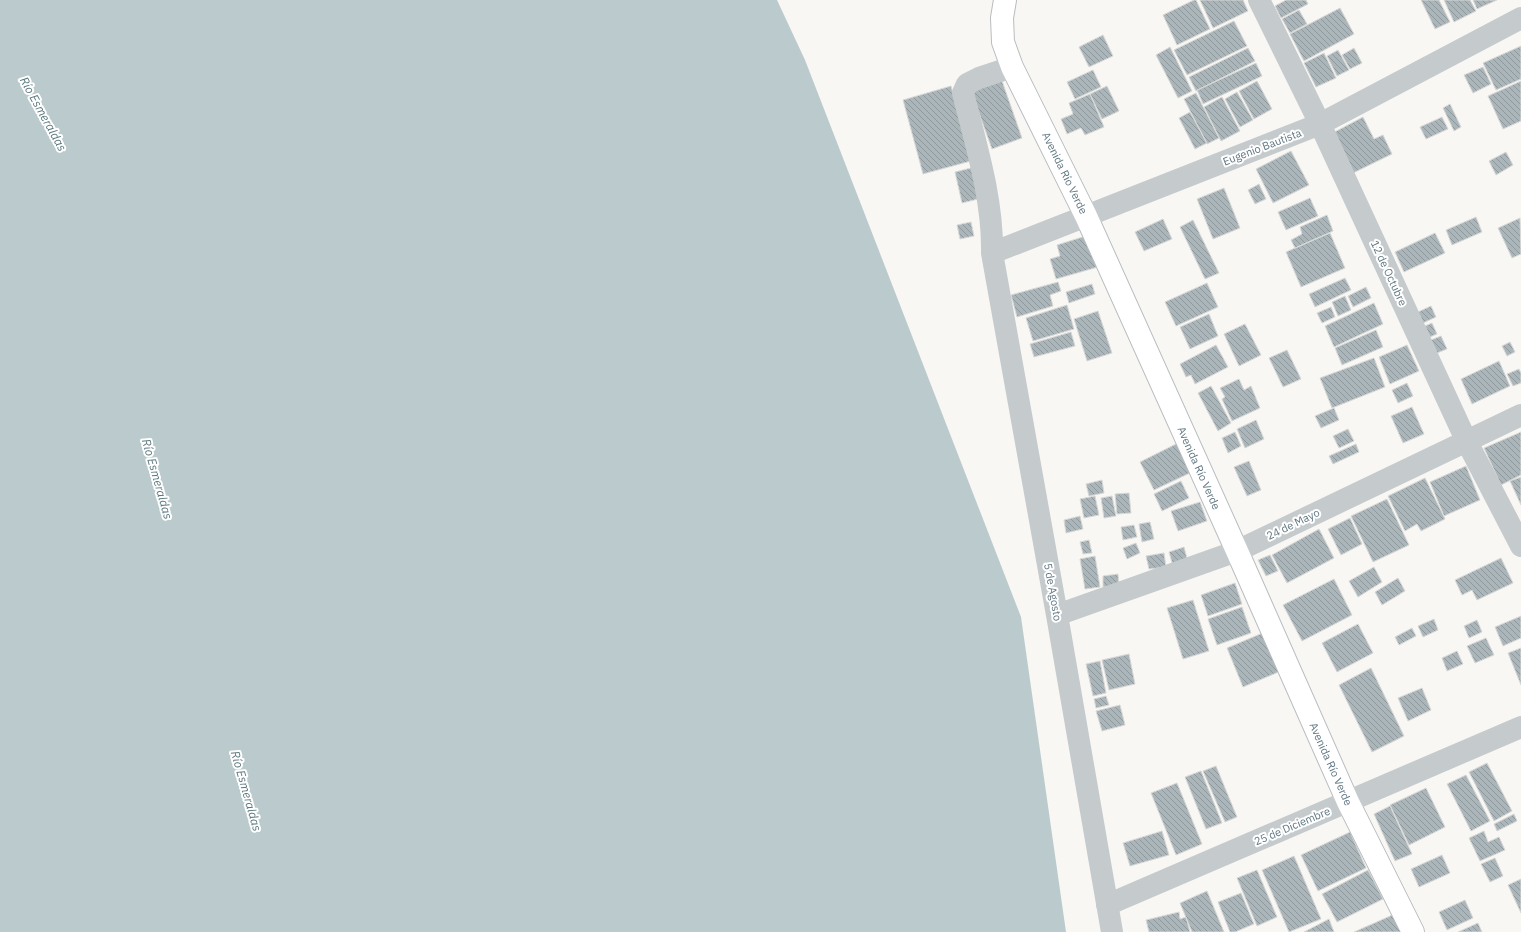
<svg xmlns="http://www.w3.org/2000/svg" width="1521" height="932" font-family="'IBM Plex Sans',sans-serif">
<style>
.water{fill:#bbcacd}
.building{fill:url(#building-back-hatch);stroke:#d9d9d7}
.lines{fill:none;stroke-linecap:round;stroke-linejoin:round}
.major-casing{stroke:#b8bdc0;stroke-width:24}
.minor{stroke:#c5cacd;stroke-width:22}
.major{stroke:#fff;stroke-width:22}
.labels{text-anchor:middle;stroke-width:4;stroke-linejoin:round;paint-order:stroke}
.street-label{font-size:11px;fill:#607782;stroke:#fff}
.water-label{font-size:12px;font-style:italic;fill:#5a777d;stroke:#fff}
</style>
<defs>
<pattern id="building-back-hatch" width="6" height="6" patternUnits="userSpaceOnUse"><rect width="6" height="6" fill="#abb6ba"/><path d="M-1 5l2 2M0 0l6 6M5-1l2 2" fill="none" stroke="#8f999d"/></pattern>
</defs>
<rect width="100%" height="100%" fill="#f8f7f4"/>
<!-- water -->
<path class="water" d="M0,0H777L805,60L1021,617L1066,932H0Z"/>
<!-- building -->
<path class="building" d="M1194,0H1196L1210,29L1177,45L1163,15Z
M1200,0H1243L1248,11L1213,28Z
M1286,0H1306L1308,4L1281,18L1275,6Z
M1421,0H1439L1450,22L1435,29Z
M1444,0H1470L1476,11L1454,22Z
M1473,0H1497L1477,9Z
M1340,8L1354,34L1304,61L1290,34Z
M1299,10L1307,24L1290,33L1282,19Z
M1234,21L1247,46L1187,75L1174,50Z
M1103,35L1113,56L1089,67L1079,47Z
M1521,46V79L1496,90L1483,63Z
M1170,47L1192,91L1178,98L1156,55Z
M1248,48L1255,61L1196,91L1189,77Z
M1354,48L1362,63L1350,69L1342,55Z
M1338,50L1349,70L1337,76L1327,56Z
M1324,53L1336,78L1316,87L1304,63Z
M1256,63L1262,76L1203,104L1197,90Z
M1483,67L1491,84L1473,93L1464,75Z
M1093,70L1101,87L1075,99L1067,82Z
M1001,78L1022,138L992,149L970,88Z
M1257,81L1272,109L1254,119L1239,91Z
M1521,81V121L1503,129L1488,96Z
M951,86L971,161L923,174L903,100Z
M1107,86L1119,111L1102,119L1090,94Z
M1237,92L1253,120L1240,127L1225,99Z
M1196,93L1219,138L1207,144L1184,99Z
M1090,94L1104,127L1085,135L1081,128L1067,134L1061,119L1073,114L1069,103Z
M1222,97L1240,131L1221,141L1204,107Z
M1450,104L1461,127L1454,131L1443,108Z
M1190,112L1207,143L1195,149L1179,118Z
M1363,117L1374,139L1383,135L1392,154L1349,175L1329,135Z
M1442,117L1448,129L1426,139L1420,127Z
M1291,151L1309,185L1273,203L1256,169Z
M1506,152L1513,165L1496,175L1489,161Z
M975,167L982,198L962,203L955,172Z
M1259,184L1266,199L1255,204L1248,190Z
M1224,188L1240,228L1213,239L1197,199Z
M1310,198L1318,216L1286,230L1278,212Z
M1327,215L1333,231L1295,248L1291,240L1302,234L1300,227Z
M1476,217L1482,232L1452,245L1446,230Z
M1520,218L1521,254L1512,258L1498,228Z
M1163,219L1172,239L1144,251L1135,232Z
M1193,220L1219,273L1205,279L1180,227Z
M971,222L974,236L960,239L957,225Z
M1330,233L1345,268L1301,287L1286,252Z
M1435,233L1445,253L1404,272L1395,252Z
M1089,235L1098,267L1056,279L1050,259L1060,256L1057,245Z
M1345,278L1351,290L1315,307L1309,294Z
M1058,282L1061,291L1050,295L1053,306L1017,317L1011,295Z
M1207,283L1218,307L1176,326L1165,302Z
M1092,284L1095,294L1069,303L1066,292Z
M1366,287L1371,298L1353,307L1348,296Z
M1345,296L1351,310L1338,316L1332,302Z
M1374,303L1383,324L1334,347L1325,326Z
M1067,305L1074,329L1033,341L1026,318Z
M1431,306L1436,317L1423,323L1418,312Z
M1331,307L1335,317L1322,323L1317,313Z
M1098,311L1112,353L1087,361L1074,319Z
M1209,314L1218,336L1190,349L1180,327Z
M1432,323L1437,334L1430,337L1425,326Z
M1245,324L1261,355L1239,366L1224,334Z
M1376,330L1383,347L1342,365L1335,348Z
M1071,332L1075,346L1034,357L1030,344Z
M1441,336L1447,349L1437,353L1431,340Z
M1510,342L1515,352L1507,356L1502,346Z
M1216,345L1228,367L1195,384L1191,375L1186,377L1180,364Z
M1407,345L1419,371L1390,384L1379,357Z
M1287,350L1301,379L1283,387L1269,358Z
M1374,358L1385,387L1332,408L1320,378Z
M1499,361L1510,386L1472,404L1461,379Z
M1519,369L1521,373V383L1513,386L1507,374Z
M1239,379L1244,390L1251,386L1260,408L1232,421L1222,399L1225,397L1220,388Z
M1407,383L1413,396L1398,403L1392,390Z
M1211,386L1231,423L1218,431L1198,393Z
M1412,407L1424,434L1403,443L1391,416Z
M1334,408L1339,420L1321,428L1315,416Z
M1256,420L1264,439L1245,448L1237,429Z
M1348,429L1354,441L1339,448L1333,436Z
M1235,432L1241,446L1228,453L1222,438Z
M1521,432V475L1501,485L1484,448Z
M1178,443L1192,472L1154,490L1140,462Z
M1356,444L1359,452L1333,464L1329,456Z
M1249,461L1261,490L1247,496L1234,467Z
M1466,466L1480,500L1444,516L1430,482Z
M1521,477V505L1510,481Z
M1425,478L1445,519L1421,531L1417,524L1405,531L1388,496Z
M1102,480L1104,493L1089,496L1086,484Z
M1181,481L1189,498L1162,511L1154,494Z
M1129,493L1131,513L1117,514L1115,494Z
M1095,496L1099,515L1084,518L1080,499Z
M1112,496L1116,516L1104,518L1101,498Z
M1387,499L1409,545L1373,562L1351,516Z
M1200,502L1207,521L1178,531L1171,511Z
M1080,516L1083,529L1066,533L1064,520Z
M1350,518L1362,544L1341,555L1328,529Z
M1150,522L1154,539L1142,542L1139,524Z
M1134,525L1137,537L1123,540L1121,527Z
M1319,529L1334,558L1287,583L1272,555Z
M1089,540L1092,553L1083,554L1080,542Z
M1136,543L1140,553L1127,559L1123,548Z
M1184,547L1188,562L1173,566L1169,552Z
M1164,553L1166,567L1149,569L1146,556Z
M1270,555L1278,571L1266,576L1258,560Z
M1095,556L1100,587L1085,589L1080,559Z
M1501,558L1513,583L1477,600L1472,590L1462,595L1455,580Z
M1374,567L1382,582L1358,597L1349,581Z
M1118,574L1119,586L1103,587V576Z
M1398,578L1405,591L1382,605L1375,592Z
M1334,579L1352,615L1302,641L1283,605Z
M1235,583L1242,604L1208,616L1201,595Z
M1193,600L1209,651L1183,659L1167,608Z
M1242,607L1251,633L1217,645L1208,619Z
M1521,616V638L1503,646L1495,627Z
M1434,619L1438,630L1423,637L1418,626Z
M1477,620L1482,632L1469,638L1464,626Z
M1358,624L1373,653L1337,672L1322,643Z
M1412,628L1416,636L1399,645L1395,637Z
M1265,632L1281,671L1243,687L1227,648Z
M1486,638L1494,655L1475,663L1467,646Z
M1521,648V685L1508,653Z
M1457,651L1463,664L1447,671L1442,658Z
M1129,654L1135,684L1109,690L1102,660Z
M1100,661L1106,693L1093,696L1086,664Z
M1371,668L1404,736L1372,752L1339,685Z
M1422,688L1431,710L1408,721L1398,698Z
M1106,696L1109,705L1096,708L1094,699Z
M1120,705L1125,725L1102,731L1096,711Z
M1487,763L1512,811L1494,821L1469,772Z
M1216,766L1237,817L1225,822L1203,771Z
M1201,771L1222,823L1206,829L1185,777Z
M1466,775L1490,821L1471,831L1447,784Z
M1177,783L1202,844L1176,855L1151,793Z
M1426,788L1445,827L1409,845L1390,805Z
M1390,806L1412,854L1395,861L1374,814Z
M1514,814L1517,821L1497,831L1494,824Z
M1162,831L1169,855L1130,866L1123,843Z
M1484,831L1488,842L1499,837L1505,850L1480,861L1469,838Z
M1350,832L1366,868L1318,891L1301,855Z
M1442,855L1450,873L1419,887L1411,869Z
M1294,856L1321,919L1289,932L1262,870Z
M1495,858L1503,876L1490,882L1481,864Z
M1257,870L1277,917L1257,926L1237,878Z
M1368,870L1383,899L1337,922L1322,894Z
M1521,879V913L1508,885Z
M1207,891L1224,932H1192L1180,903Z
M1241,893L1254,924L1235,932H1230L1218,902Z
M1465,900L1473,918L1447,930L1439,912Z
M1179,912L1180,919L1186,917L1190,932H1149L1146,920Z
M1397,913L1406,932H1354Z
M1329,919L1334,932H1304Z
M1478,923L1482,932H1458Z"/>
<g class="lines">
<defs>
<path id="major" d="M1005,0L1002,18L1003,42L1012,67L1086,216L1237,551L1348,802L1413,932"/>
</defs>
<!-- major casing -->
<use href="#major" class="major-casing"/>
<!-- minor -->
<path class="minor" d="M1259,0L1320,124L1466,440L1521,546
M1012,67L979,78L967,84L963,93C976,145 993,199 992,253L1057,615L1112,932
M992,253L1320,124L1521,18
M1057,615L1237,551L1521,415
M1107,905L1521,727"/>
<!-- major -->
<use href="#major" class="major"/>
</g>
<g class="labels">
<!-- street labels -->
<g class="street-label">
<text transform="translate(1262 147) rotate(-21)" y="4">Eugenio Bautista</text>
<text transform="translate(1065 173) rotate(64)" y="4">Avenida Río Verde</text>
<text transform="translate(1389 273) rotate(65)" y="4">12 de Octubre</text>
<text transform="translate(1199 468) rotate(66)" y="4">Avenida Río Verde</text>
<text transform="translate(1293 524) rotate(-26)" y="4">24 de Mayo</text>
<text transform="translate(1053 592) rotate(80)" y="4">5 de Agosto</text>
<text transform="translate(1331 764) rotate(66)" y="4">Avenida Río Verde</text>
<text transform="translate(1292 826) rotate(-23)" y="4">25 de Diciembre</text>
</g>
<!-- water labels -->
<g class="water-label">
<text transform="translate(43 114) rotate(61)" y="4">Río Esmeraldas</text>
<text transform="translate(157 479) rotate(74)" y="4">Río Esmeraldas</text>
<text transform="translate(246 791) rotate(74)" y="4">Río Esmeraldas</text>
</g>
</g>
</svg>
